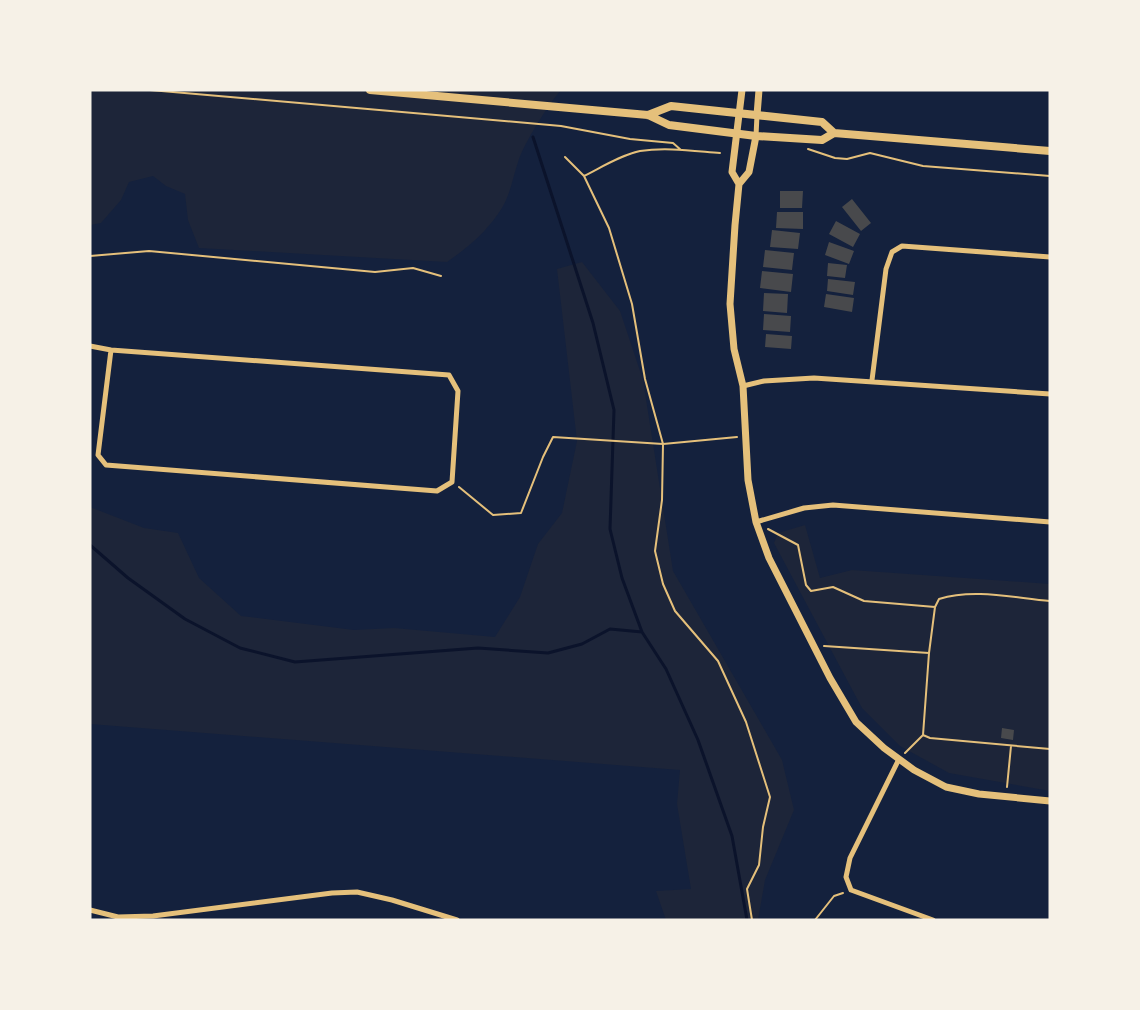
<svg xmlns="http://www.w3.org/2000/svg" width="1140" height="1010" font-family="'Zilla Slab',serif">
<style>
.green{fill:#1d2539}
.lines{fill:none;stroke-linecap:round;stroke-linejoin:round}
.stream{stroke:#0b132b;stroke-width:3}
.building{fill:#48494c}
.path{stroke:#e5c07b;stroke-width:2}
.minor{stroke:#e5c07b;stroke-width:5}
.tertiary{stroke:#e5c07b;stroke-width:7}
.primary{stroke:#e5c07b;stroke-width:8}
</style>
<rect width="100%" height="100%" fill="#14213d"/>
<!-- green -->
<path class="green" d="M90,90H561C548,105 524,143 518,162C512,180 510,198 498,214C484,234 467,248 447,262L199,248L188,220L185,194L166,186L153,176L129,182L121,200L101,223L90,225Z
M582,262L620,311L643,380L673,571L782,760L794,810L765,880L758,920H666L656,891L691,889L677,804L680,770L90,724V507L144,528L178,533L199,578L241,616L354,630L394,628L495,637L520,597L538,544L562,513L577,441L557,269Z
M805,525L820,578L852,570L1050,584V791L949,773L900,746L862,708L774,543L778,533Z"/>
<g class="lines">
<!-- stream -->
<path class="stream" d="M533,137L593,323L614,410L610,529L622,578L642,632L666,669L698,740L732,836L747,920
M90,545L128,578L185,619L240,648L295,662L478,648L548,653L582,644L610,629L642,632"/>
</g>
<!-- building -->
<path class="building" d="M780,191H803L802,208H780Z
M852,199L871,223L861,231L842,207Z
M777,212H803V229L776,228Z
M836,221L860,234L853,247L829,234Z
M772,230L800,233L798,249L770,247Z
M829,242L854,251L849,264L825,255Z
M765,250L794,253L792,270L763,267Z
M828,263L847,265L845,278L827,276Z
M762,271L793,274L791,292L760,288Z
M828,279L855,282L853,295L827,291Z
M764,293L788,294L787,313L763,311Z
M826,294L854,298L852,312L824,307Z
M764,314L791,316L790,332L763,330Z
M766,334L792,336L791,349L765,347Z
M1002,728L1014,730L1013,740L1001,738Z"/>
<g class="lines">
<!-- path -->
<path class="path" d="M150,90L561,126L630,139L673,143L681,150
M808,149L835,158L847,159L870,153L923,166L1050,176
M565,157L584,176L609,228L632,304L645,379L663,444L662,500L655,551L663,584L675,611L718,661L746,722L770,797L763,827L759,865L747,889L752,920
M584,176C602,167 621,155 640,151C666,147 694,151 720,153
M90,256L149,251L375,272L413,268L441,276
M459,487L493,515L521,513L543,457L553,437L663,444L737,437
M768,529L798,545L806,585L811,591L833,587L864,601L935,607
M824,646L929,653
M923,735L930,738L1050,749
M905,753L923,735L929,653L935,607L939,599C974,588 1014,598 1050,601
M1007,787L1011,746
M815,920L834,896L843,893"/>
<!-- minor -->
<path class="minor" d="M756,136L757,115
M90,346L111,350L449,375L458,391L452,482L437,491L106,465L98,455L111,350
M872,380L886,269L892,252L902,246L1050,257
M743,386L764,381L814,378L1050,394
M756,522L804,508L833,505L1050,522
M899,759L850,858L846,877L851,890L933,920
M90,910L118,917L153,916L332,893L357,892L392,900L457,920"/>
<!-- tertiary -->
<path class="tertiary" d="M757,115L759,90
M756,136L749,172L739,184L735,225L730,304L734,349L743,386L748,480L756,522L769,558L830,678L856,722L884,748L914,770L946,787L979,794L1050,801
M739,184L732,172L742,90"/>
<!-- primary -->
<path class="primary" d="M370,90L648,115L669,125L756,136L822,140L834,133L1050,151
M648,115L671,106L822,122L834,133"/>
</g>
<!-- border -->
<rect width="1140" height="1010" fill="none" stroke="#f6f1e7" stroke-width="183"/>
</svg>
